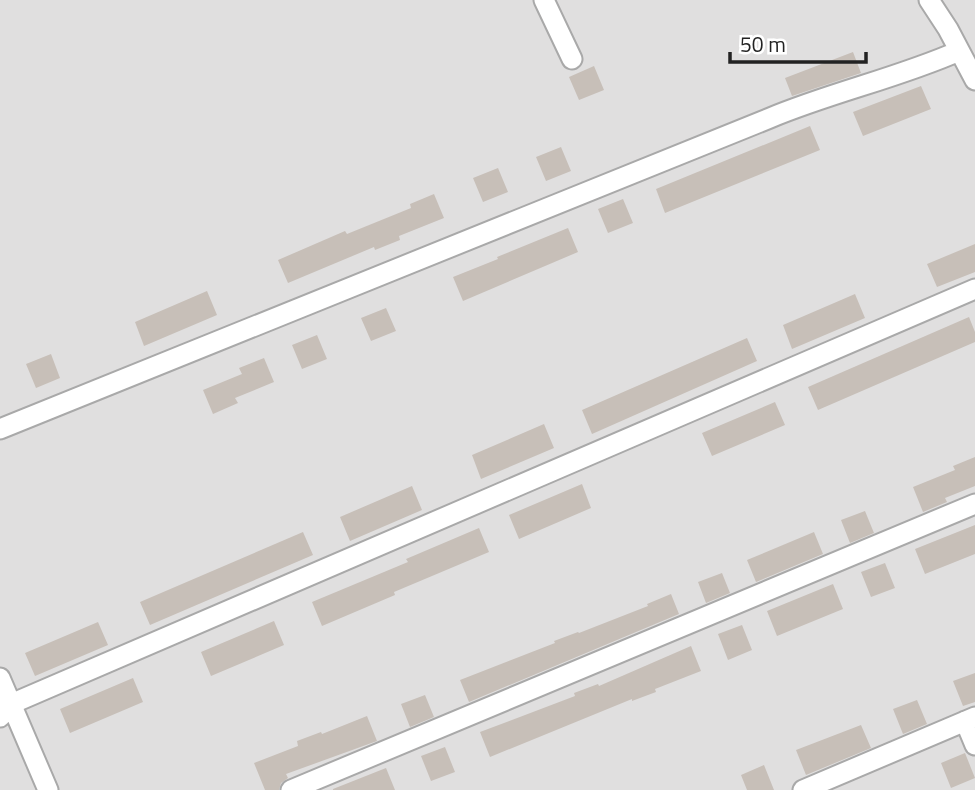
<svg xmlns="http://www.w3.org/2000/svg" width="975" height="790" font-family="'Titillium Web',sans-serif">
<style>
.residential{fill:#e0dfdf}
.building{fill:#c7bfb8}
.lines{fill:none;stroke-linecap:round;stroke-linejoin:round}
.street-casing{stroke:#a9a9a9;stroke-width:23}
.street{stroke:#fff;stroke-width:19}
</style>
<rect width="100%" height="100%" fill="#f2efe9"/>
<!-- residential -->
<path class="residential" d="M0,0H975V790H0Z"/>
<!-- building -->
<path class="building" d="M853,52L861,73L792,96L785,78Z
M594,66L604,90L579,100L569,77Z
M921,86L931,109L863,136L853,112Z
M810,126L820,150L665,213L656,189Z
M561,147L571,171L546,181L536,157Z
M498,168L508,192L483,202L473,178Z
M434,194L444,218L399,236L400,240L375,250L374,247L288,283L278,260L345,231L347,234L411,208L410,204Z
M623,199L633,223L608,233L598,209Z
M568,228L578,252L463,301L453,277L498,259L497,257Z
M975,244V272L937,287L927,264Z
M207,291L217,315L144,346L135,322Z
M855,294L865,318L792,349L783,325Z
M386,308L396,331L371,341L361,318Z
M969,317L975,332V342L818,410L808,387Z
M317,335L327,359L302,369L292,345Z
M747,338L757,361L592,434L582,410Z
M51,354L60,378L36,388L26,364Z
M264,358L274,382L235,398L238,403L213,414L203,390L242,374L239,368Z
M775,402L785,425L712,456L702,433Z
M544,424L554,448L481,479L472,455Z
M975,457V486L945,498L947,502L923,512L913,487L955,470L953,466Z
M582,484L591,508L519,539L509,515Z
M412,486L422,510L350,541L340,517Z
M865,511L874,533L850,543L841,520Z
M975,525V554L925,574L915,549Z
M479,528L489,552L394,592L395,595L322,626L312,602L408,562L406,559Z
M303,532L313,555L150,625L140,602Z
M814,532L823,554L756,582L747,560Z
M885,563L895,588L871,597L861,572Z
M722,573L730,593L706,603L698,582Z
M833,584L843,609L777,636L767,611Z
M671,594L679,614L469,702L460,680L555,643L554,641L578,632L579,633L648,606L647,604Z
M274,621L284,645L211,676L201,652Z
M98,622L108,645L35,676L25,653Z
M742,625L752,650L728,660L718,634Z
M691,646L701,671L655,689L656,692L632,701V699L490,757L480,732L575,696L574,693L598,684L599,686Z
M975,673V702L963,706L953,681Z
M133,678L143,702L70,733L60,709Z
M425,695L434,717L410,727L401,704Z
M917,700L927,724L903,734L893,709Z
M367,716L377,741L286,774L288,778L281,783L279,790H265L254,763L298,746L297,741L321,732L322,734Z
M861,725L871,748L806,775L796,750Z
M445,747L455,772L431,781L421,756Z
M965,753L975,778L951,788L941,763Z
M764,765L774,790H747L741,775Z
M386,768L395,790H333V789Z"/>
<g class="lines">
<defs>
<path id="street" d="M544,0L572,59
M929,0L948,29L975,80
M0,429C257,326 514,223 770,118C832,92 898,78 959,51
M0,678L48,790
M0,717L11,704L975,289
M965,721L975,745
M291,790L975,504
M803,790L975,717"/>
</defs>
<!-- street casing -->
<use href="#street" class="street-casing"/>
<!-- street -->
<use href="#street" class="street"/>
</g>
<!-- scale -->
<path d="M730 52v10h136v-10" fill="none" stroke="#222222" stroke-width="3.5"/>
<text x="740" y="52" font-size="21" fill="#222222" stroke="#ffffff" stroke-width="5" paint-order="stroke">50 m</text>
</svg>
